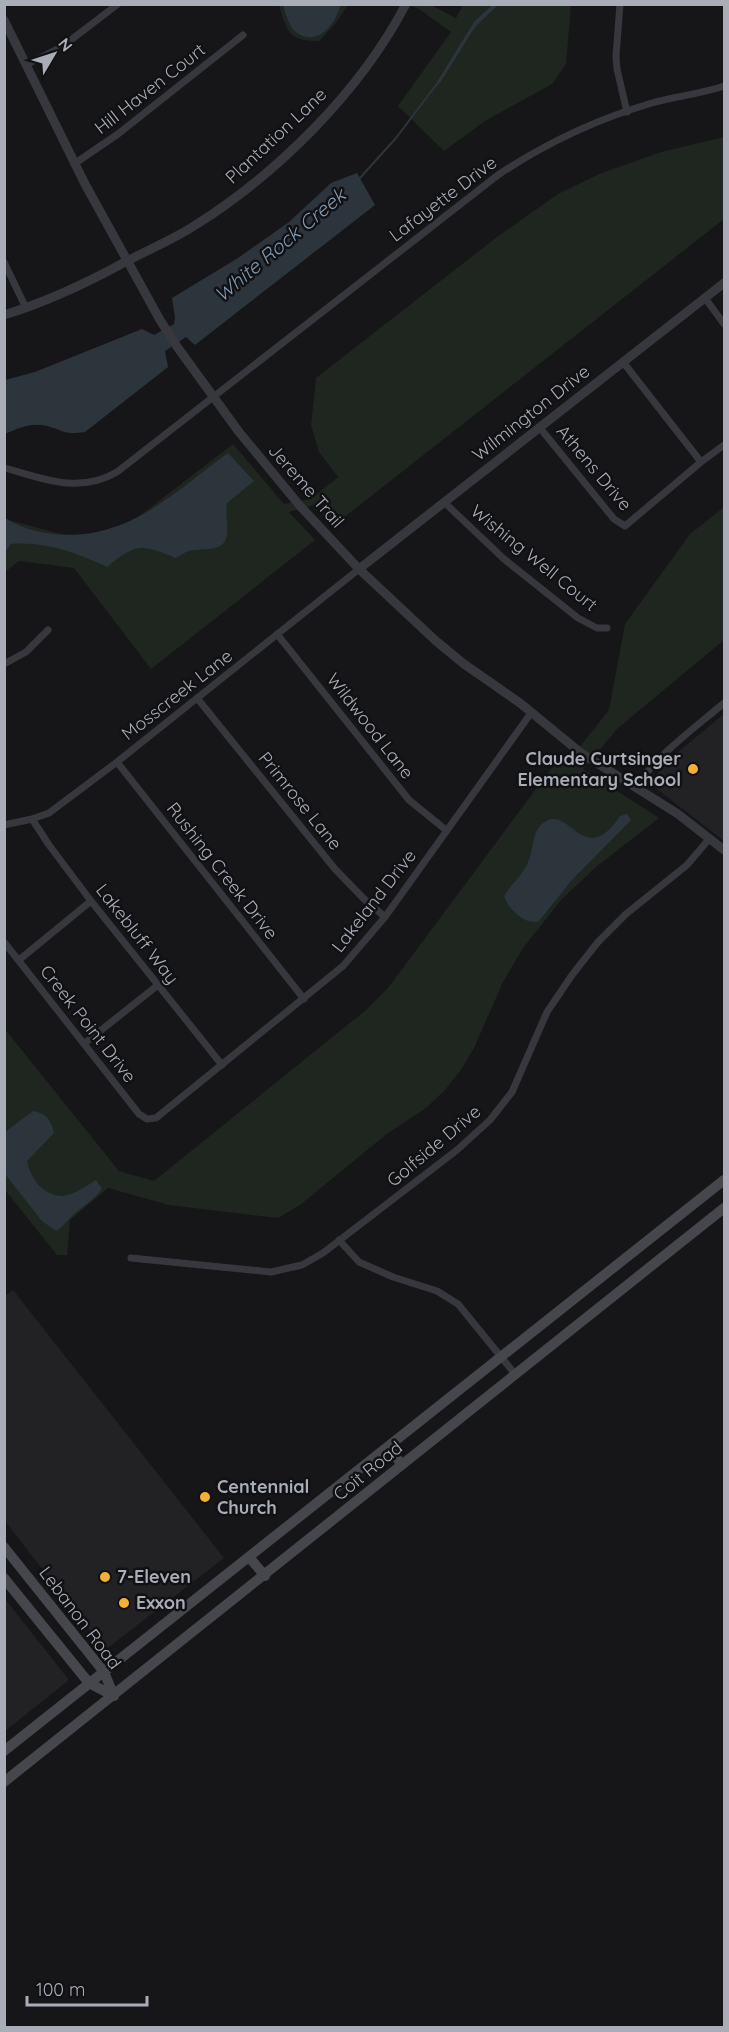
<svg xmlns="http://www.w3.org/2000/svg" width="729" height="2032" font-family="Quicksand,sans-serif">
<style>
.built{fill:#222225}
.green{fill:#1e261f}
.water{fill:#2c353c}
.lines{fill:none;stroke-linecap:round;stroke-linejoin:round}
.stream{stroke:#2c353c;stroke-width:2}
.minor{stroke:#37383d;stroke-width:7}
.tertiary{stroke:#37383d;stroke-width:9}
.secondary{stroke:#45474d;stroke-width:10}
.poi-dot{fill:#f2b134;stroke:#111113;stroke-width:2}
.labels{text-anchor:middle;stroke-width:5;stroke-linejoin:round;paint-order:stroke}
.street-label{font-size:18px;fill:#a8adb8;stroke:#111113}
.poi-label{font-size:18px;font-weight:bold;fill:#a8adb8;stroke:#111113;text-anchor:start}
.water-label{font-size:20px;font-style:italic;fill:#7f9bb3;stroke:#111113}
</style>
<rect width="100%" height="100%" fill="#161618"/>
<!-- built -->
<path class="built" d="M724,714V841L649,783L673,756Z
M13,1290L224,1558L105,1650L5,1521L4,1297Z
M5,1599L69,1680L5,1731H4Z"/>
<!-- green -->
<path class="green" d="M279,5H348L335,24L319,41C288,41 287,31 279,5Z
M409,5H431L456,18L463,5H571L566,64L552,84L485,121L444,151L398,106L451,32L419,9Z
M724,137V219L333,526L314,505L289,512L315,540L151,669L74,568L19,561L5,572V519L57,533L98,540L129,524L233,444L284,504L311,499L338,477L319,452L311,425L316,378L497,237L558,194L599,174L661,152Z
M724,507V640L618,728L583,769L659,818L596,867L562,899L523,948L503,982L474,1048L461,1070L445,1090L426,1108L388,1133L300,1205L278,1218L169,1205L108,1188L70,1220L67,1255H57L5,1190L4,1028L119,1171L154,1181L366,1010L388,988L562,754L570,759L609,710L625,624L690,534Z"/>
<!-- water -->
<path class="water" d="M493,4L498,5L475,27L440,83L437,82L474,22Z
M283,5L340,4V5C337,22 319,46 299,34C289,29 286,14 283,5Z
M357,173L375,205L195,345L186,337L165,351L168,367L85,432C63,435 66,431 47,426C32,422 18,428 5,434V380L35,372L142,329L154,335L174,324L175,318L172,298L238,258L289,222L331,183Z
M228,453L254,481L227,503C225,515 228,521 227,532C227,554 203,547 189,551C185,552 180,556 176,558C140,544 137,543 107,567C77,553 45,541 11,544L5,552V518C19,527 36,532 53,534C127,542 173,493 228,453Z
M627,814L631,820L571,881L539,921C526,926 508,909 504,896C512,883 525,873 530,857C534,845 532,832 543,823C569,802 584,871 620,816Z
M33,1111C46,1113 51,1120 54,1133L27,1161C30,1177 42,1195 61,1196C73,1196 86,1186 96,1180L102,1189C92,1202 81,1207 71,1217C65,1223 63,1227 56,1231L42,1221L5,1174V1132Z"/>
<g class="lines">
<!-- stream -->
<path class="stream" d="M359,179L396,138L439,81"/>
<!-- minor -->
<path class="minor" d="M620,4L616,56L617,69L627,112
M26,65L63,46L118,4
M74,164L118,134L243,35
M4,262L26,308
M705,298L724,324
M623,362L701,462
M540,428L614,519L625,526L701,462L724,445
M5,468C44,479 79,494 117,472L498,175C546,143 597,119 652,103C676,96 701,94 724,86
M445,503L504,559L578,618L597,628H607
M277,634L409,800L446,830
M4,664L26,652L48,630
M197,698L335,869L364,899L385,917
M117,762L304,999
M635,787C662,751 691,731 724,703
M32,819L49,845L91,901L222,1065
M4,825L32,819L49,813L117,762L359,569
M4,942L139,1114L147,1119L156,1118L343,966L385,917L531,713
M19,960L91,901
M85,1043L158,985
M339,1240L359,1262L393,1277L437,1291L458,1304L515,1374
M131,1258L271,1272L302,1265L323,1253L457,1150L490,1120L512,1092L547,1012L572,975L598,942L626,914L687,865L710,838"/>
<!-- tertiary -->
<path class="tertiary" d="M4,20L85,184L160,320L178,348L239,432L300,506L359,569L436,641L464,664L520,703L581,753L678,814L724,850
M4,315C46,302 87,283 125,262C148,250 172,240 194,226C277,174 360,92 406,4
M359,569L724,283"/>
<!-- secondary -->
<path class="secondary" d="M388,1447L402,1465
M4,1547L104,1672L114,1696
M249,1557L265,1576
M4,1578L89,1683L114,1696
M4,1751L724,1180
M4,1782L724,1208"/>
</g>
<!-- markers -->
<g class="poi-dot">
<circle cx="693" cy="769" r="6"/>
<circle cx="205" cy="1497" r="6"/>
<circle cx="105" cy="1577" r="6"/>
<circle cx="124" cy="1603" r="6"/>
</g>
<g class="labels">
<!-- street labels -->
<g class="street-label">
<text transform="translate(150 89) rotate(-38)" y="6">Hill Haven Court</text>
<text transform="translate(276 136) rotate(-43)" y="6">Plantation Lane</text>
<text transform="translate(443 199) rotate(-37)" y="6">Lafayette Drive</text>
<text transform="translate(531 413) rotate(-38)" y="6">Wilmington Drive</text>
<text transform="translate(594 468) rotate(50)" y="6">Athens Drive</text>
<text transform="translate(306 486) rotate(49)" y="6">Jereme Trail</text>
<text transform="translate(534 558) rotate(39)" y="6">Wishing Well Court</text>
<text transform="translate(177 695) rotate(-38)" y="6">Mosscreek Lane</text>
<text transform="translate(370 726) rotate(52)" y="6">Wildwood Lane</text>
<text transform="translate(300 801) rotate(51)" y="6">Primrose Lane</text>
<text transform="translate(222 871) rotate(52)" y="6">Rushing Creek Drive</text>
<text transform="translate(374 901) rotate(-52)" y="6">Lakeland Drive</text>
<text transform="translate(137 934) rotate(52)" y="6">Lakebluff Way</text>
<text transform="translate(88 1024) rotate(52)" y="6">Creek Point Drive</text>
<text transform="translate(434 1146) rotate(-40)" y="6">Golfside Drive</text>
<text transform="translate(368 1471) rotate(-39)" y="6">Coit Road</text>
<text transform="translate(80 1618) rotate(53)" y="6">Lebanon Road</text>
</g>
<!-- poi labels -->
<g class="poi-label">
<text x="681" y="765" text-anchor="end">Claude Curtsinger<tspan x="681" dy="21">Elementary School</tspan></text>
<text x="217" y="1493">Centennial<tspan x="217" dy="21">Church</tspan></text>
<text x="117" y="1583">7-Eleven</text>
<text x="136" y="1609">Exxon</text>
</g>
<!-- water labels -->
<g class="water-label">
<text transform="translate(280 245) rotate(-40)" y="7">White Rock Creek</text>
</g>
</g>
<!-- border -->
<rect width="729" height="2032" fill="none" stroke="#a8adb8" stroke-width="12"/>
<!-- north arrow -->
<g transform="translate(54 54) rotate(51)" stroke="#111113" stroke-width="4.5" paint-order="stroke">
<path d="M0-4.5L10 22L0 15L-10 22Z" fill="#a8adb8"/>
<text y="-9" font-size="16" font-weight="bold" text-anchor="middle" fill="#a8adb8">N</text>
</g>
<!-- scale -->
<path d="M27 1996v9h120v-9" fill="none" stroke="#a8adb8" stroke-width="3"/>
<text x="36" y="1996" font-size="18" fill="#a8adb8" stroke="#111113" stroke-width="4.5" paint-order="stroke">100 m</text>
</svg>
